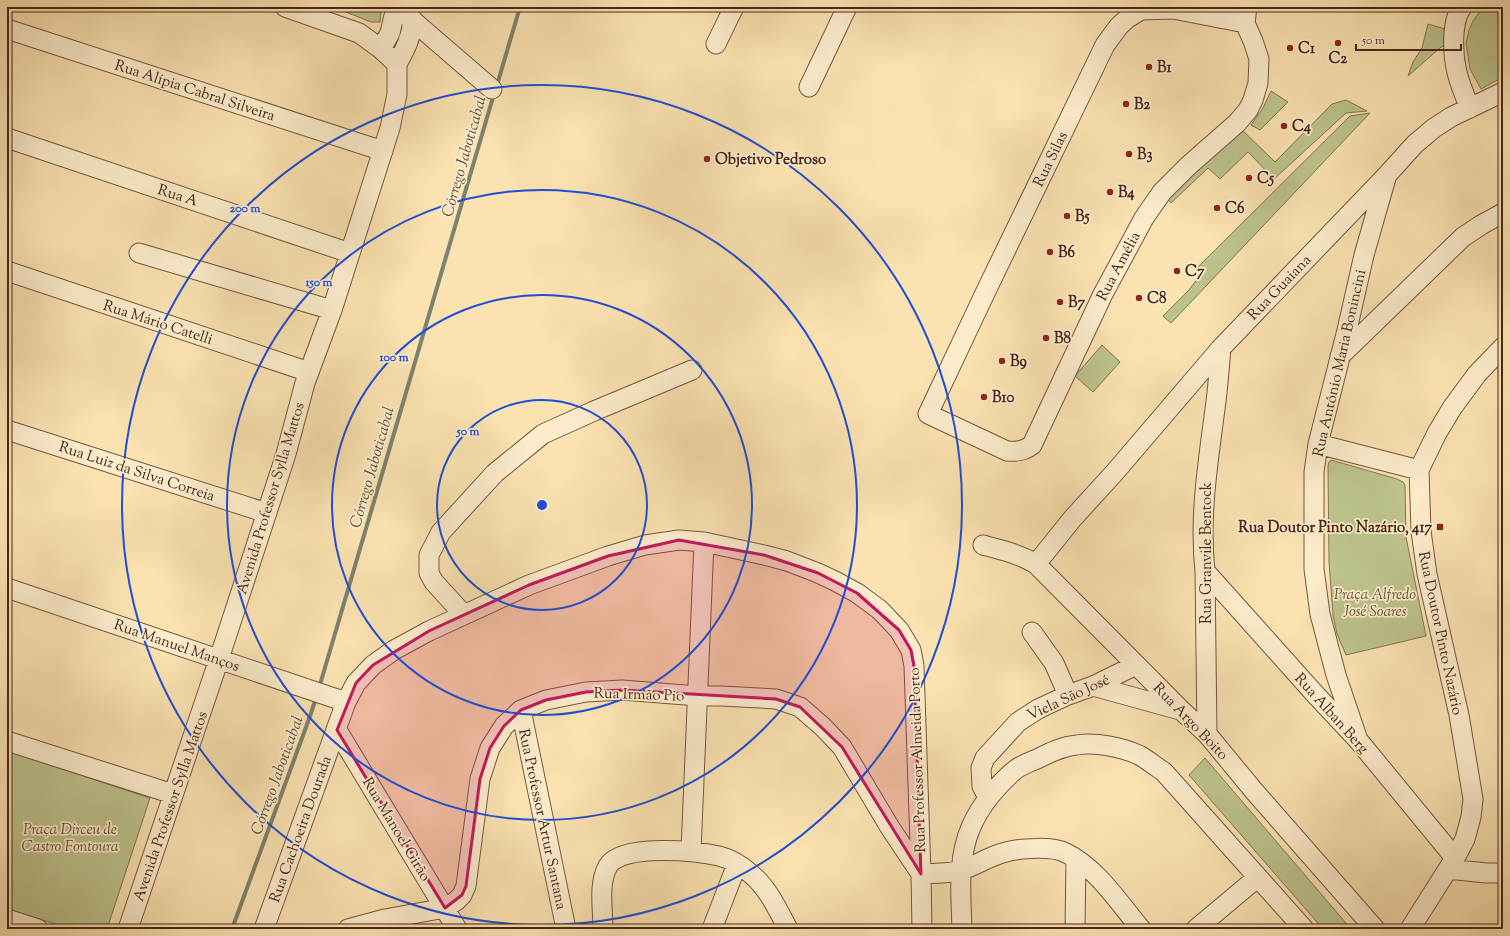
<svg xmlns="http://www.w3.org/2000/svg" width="1510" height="936" font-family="'Sorts Mill Goudy',serif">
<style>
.green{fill:#bdc38c;stroke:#837552}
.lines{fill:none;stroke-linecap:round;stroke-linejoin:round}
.stream{stroke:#7d826e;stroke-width:4}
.minor-casing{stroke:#76563f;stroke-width:21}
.minor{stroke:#fceccc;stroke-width:19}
.marked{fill:#c2185b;fill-opacity:0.2;stroke:#c2185b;stroke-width:3;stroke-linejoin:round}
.ring{fill:none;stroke:#1d4ed8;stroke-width:2}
.poi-dot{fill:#8f2418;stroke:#fceccc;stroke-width:1.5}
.labels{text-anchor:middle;stroke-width:3.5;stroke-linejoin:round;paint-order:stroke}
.poi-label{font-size:15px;font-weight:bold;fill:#492719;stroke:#fceccc;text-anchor:start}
.street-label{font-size:15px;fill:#492719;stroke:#fceccc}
.park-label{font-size:15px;font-style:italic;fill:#664e36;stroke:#fceccc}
.water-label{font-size:16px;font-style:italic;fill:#5e4d3c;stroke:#fceccc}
.centre{fill:#1d4ed8;stroke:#fceccc;stroke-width:2}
.ring-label{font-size:12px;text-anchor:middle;font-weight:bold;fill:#1d4ed8;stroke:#fceccc;stroke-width:3.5;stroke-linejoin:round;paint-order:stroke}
</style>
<rect width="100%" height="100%" fill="#fbe2b1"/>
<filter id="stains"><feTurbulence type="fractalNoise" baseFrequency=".005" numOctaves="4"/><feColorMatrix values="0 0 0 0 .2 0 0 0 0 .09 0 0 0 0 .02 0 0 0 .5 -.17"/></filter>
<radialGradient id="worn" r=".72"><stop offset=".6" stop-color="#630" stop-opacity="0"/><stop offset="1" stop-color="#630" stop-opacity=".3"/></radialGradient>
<!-- green -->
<path class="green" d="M333,7H375L381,13L380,22H371Z
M1483,7H1503V77L1481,89L1470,69L1466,43L1469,30L1473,21Z
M1428,24L1449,30V45L1441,47L1408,76L1413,62L1422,48Z
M1271,91L1288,102L1260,130L1251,125L1263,108Z
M1346,100L1367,111L1346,113L1274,179L1248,152L1220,179L1208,168L1171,203L1163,192L1237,125L1275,162L1332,104Z
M1370,113L1171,323L1163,316L1188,291L1202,273L1198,267L1350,116Z
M1102,345L1120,362L1093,392L1075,376Z
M1331,460L1397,479L1403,482L1405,485L1406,537L1426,636L1346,655L1337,634L1333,615L1329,562L1328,466L1329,462Z
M7,751L150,798L107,929H72L7,909Z
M1205,758L1351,929H1323L1189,775Z"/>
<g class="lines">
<!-- stream -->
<path class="stream" d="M497,85L520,7
M319,688L494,94
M232,929L309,719L316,698"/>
<defs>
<path id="minor" d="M397,7L492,89
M1462,7C1456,15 1455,24 1454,33C1452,62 1458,81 1470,108
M1245,23L1173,9L1141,10L1128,18L1119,26L1105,45L986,291L928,414L1007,451C1017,452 1024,451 1032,445L1103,294L1144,218L1162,192L1188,166L1237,123L1248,110L1253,100L1258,83L1259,59L1253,41L1245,23L1247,7
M7,29L383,151
M716,44L734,7
M381,49L390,33L396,7
M397,64C406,48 411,38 413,20
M809,87L847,7
M7,138L350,253
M139,253L332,310
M7,271L309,372
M1340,356L1463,237L1481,225L1503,213
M7,430L267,513
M1318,444L1419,470
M983,545C1002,550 1019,554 1036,564L1181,710L1207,734L1254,791L1375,929
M1036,564L1073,518L1115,472L1221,348L1387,175L1415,144L1434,128L1451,117L1503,92
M1205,571L1314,693L1358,740L1455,858
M7,588L346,702
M464,615L434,582L429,573V555L441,532L495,473L543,434L594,411L692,370
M1032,632L1054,663L1068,695
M1093,686L1180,710
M521,710L566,929
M337,730L457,929
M1207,734L1205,571C1199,517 1208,463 1215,409C1218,389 1219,369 1221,348
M1358,740L1336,675L1320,614L1314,569V472L1318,444L1347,330L1364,255L1386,178
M7,741L173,794
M988,798L982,786L981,768L985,758L1018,722L1038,709L1068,695L1093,686L1136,665
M691,851L704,542
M1448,869L1486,873H1503
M921,874C934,873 949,874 961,870C976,866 989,856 1006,852C1021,848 1053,846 1066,853C1096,867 1120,904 1141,929
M7,919L38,929
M128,929L219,659L286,454L305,383L332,310L390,128L397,94V64L381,49L359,33L285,7
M264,929L346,702L356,683L373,665L394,650L429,631L529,585L608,556L645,545L679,540L704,542L764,555L787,561L818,573L835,581L857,593L880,610L899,630L911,650L914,666L921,874L922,929
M348,929L385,919L445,908L456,901L462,895L466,886L480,779L490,748L504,726L521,710L546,700L586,692L622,690L698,696H722L776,699L800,707L823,727L842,747L889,826L921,874
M603,929C603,910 598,883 608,866C622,843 696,851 719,856C731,859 742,866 751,874C768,888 778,910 788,929
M712,929L737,864
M962,929C961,895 957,859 971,827C980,806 998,784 1015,770C1021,765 1030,762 1037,759C1049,753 1063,746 1077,745C1096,742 1121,747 1139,755C1148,760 1156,767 1164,772L1304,929
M1075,929L1076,859
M1196,929L1258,877
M1410,929L1455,858L1465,839L1471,817L1473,799L1459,715L1427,574L1421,531L1419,470L1437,433L1452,408L1477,374L1503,347"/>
</defs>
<!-- minor casing -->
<use href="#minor" class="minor-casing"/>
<!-- minor -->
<use href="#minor" class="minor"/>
</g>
<!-- marked area -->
<path class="marked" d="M679,540L764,555L818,573L857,593L899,630L911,650L914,666L921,874L842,747L800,707L776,699L622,690L586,692L546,700L521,710L504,726L490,748L480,779L466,886L462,895L445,908L337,730L356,683L373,665L429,631L529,585L608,556Z"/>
<!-- distance rings -->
<g class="ring">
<circle cx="542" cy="505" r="105"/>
<circle cx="542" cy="505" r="210"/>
<circle cx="542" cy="505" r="315"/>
<circle cx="542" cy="505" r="420"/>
</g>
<!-- markers -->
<g class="poi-dot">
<circle cx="1338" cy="43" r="4"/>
<circle cx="1290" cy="48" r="4"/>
<circle cx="1149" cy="67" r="4"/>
<circle cx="1126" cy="104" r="4"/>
<circle cx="1284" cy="126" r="4"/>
<circle cx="1129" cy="154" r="4"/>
<circle cx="707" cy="159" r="4"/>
<circle cx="1249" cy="178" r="4"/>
<circle cx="1110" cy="192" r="4"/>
<circle cx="1217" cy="208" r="4"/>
<circle cx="1067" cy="216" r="4"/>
<circle cx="1050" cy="252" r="4"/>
<circle cx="1177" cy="271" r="4"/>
<circle cx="1139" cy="298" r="4"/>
<circle cx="1060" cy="302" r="4"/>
<circle cx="1046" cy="338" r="4"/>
<circle cx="1002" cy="361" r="4"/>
<circle cx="984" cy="397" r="4"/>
<rect x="1436" y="523" width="8" height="8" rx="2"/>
</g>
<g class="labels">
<!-- poi labels -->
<g class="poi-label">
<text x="1298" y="53">C1</text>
<text x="1338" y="63" text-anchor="middle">C2</text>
<text x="1157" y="72">B1</text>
<text x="1134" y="109">B2</text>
<text x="1292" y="131">C4</text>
<text x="1137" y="159">B3</text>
<text x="715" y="164">Objetivo Pedroso</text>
<text x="1257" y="183">C5</text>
<text x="1118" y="197">B4</text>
<text x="1225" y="213">C6</text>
<text x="1075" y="221">B5</text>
<text x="1058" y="257">B6</text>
<text x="1185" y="276">C7</text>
<text x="1147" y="303">C8</text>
<text x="1068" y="307">B7</text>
<text x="1054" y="343">B8</text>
<text x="1010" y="366">B9</text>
<text x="992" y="402">B10</text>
<text x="1432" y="532" text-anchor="end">Rua Doutor Pinto Nazário, 417</text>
</g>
<!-- street labels -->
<g class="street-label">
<text transform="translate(195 90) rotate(18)" y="5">Rua Alípia Cabral Silveira</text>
<text transform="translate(1050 159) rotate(-64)" y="5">Rua Silas</text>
<text transform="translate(178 195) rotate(18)" y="5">Rua A</text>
<text transform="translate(1118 266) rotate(-62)" y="5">Rua Amélia</text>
<text transform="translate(1279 287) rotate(-46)" y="5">Rua Guaiana</text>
<text transform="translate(158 322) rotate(18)" y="5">Rua Mário Catelli</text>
<text transform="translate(1339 363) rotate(-77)" y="5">Rua Antônio Maria Bonincini</text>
<text transform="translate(137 471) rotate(18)" y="5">Rua Luiz da Silva Correia</text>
<text transform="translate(270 498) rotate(-73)" y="5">Avenida Professor Sylla Mattos</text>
<text transform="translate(1206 553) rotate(-90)" y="5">Rua Granvile Bentock</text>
<text transform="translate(1441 633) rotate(78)" y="5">Rua Doutor Pinto Nazário</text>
<text transform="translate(177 645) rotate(19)" y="5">Rua Manuel Manços</text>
<text transform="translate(639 694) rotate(2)" y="5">Rua Irmão Pio</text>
<text transform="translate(1068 697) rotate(-25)" y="5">Viela São José</text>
<text transform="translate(1332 713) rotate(48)" y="5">Rua Alban Berg</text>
<text transform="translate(1191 721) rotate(46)" y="5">Rua Argo Boito</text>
<text transform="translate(917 760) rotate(-92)" y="5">Rua Professor Almeida Porto</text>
<text transform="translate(170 806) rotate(-71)" y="5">Avenida Professor Sylla Mattos</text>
<text transform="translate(543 819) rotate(78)" y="5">Rua Professor Artur Santana</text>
<text transform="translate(300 829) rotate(-70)" y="5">Rua Cachoeira Dourada</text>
<text transform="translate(397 829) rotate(59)" y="5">Rua Manoel Girão</text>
</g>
<!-- park labels -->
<g class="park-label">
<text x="1375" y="599">Praça Alfredo<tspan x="1375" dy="17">José Soares</tspan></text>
<text x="70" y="834">Praça Dirceu de<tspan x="70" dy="17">Castro Fontoura</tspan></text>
</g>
<!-- water labels -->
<g class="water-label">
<text transform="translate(463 156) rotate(-74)" y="6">Córrego Jaboticabal</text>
<text transform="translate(371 467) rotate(-74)" y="6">Córrego Jaboticabal</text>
<text transform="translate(276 775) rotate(-70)" y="6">Córrego Jaboticabal</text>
</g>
</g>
<circle cx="542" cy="505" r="6" class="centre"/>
<g class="ring-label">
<text x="245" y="212">200 m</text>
<text x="319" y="286">150 m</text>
<text x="394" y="361">100 m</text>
<text x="468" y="435">50 m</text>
</g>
<!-- margin -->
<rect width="1510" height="936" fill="none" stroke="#fbe2b1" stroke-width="24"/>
<rect x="8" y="8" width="1494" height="920" fill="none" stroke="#492719" stroke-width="2"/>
<rect x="12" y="12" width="1486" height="912" fill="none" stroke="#492719"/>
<!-- scale -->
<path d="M1356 44v6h105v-6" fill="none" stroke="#492719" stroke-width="2"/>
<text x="1362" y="44" font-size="12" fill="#492719" stroke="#fceccc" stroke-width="3" paint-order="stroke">50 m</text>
<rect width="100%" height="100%" filter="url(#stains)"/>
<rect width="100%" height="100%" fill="url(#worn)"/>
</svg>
